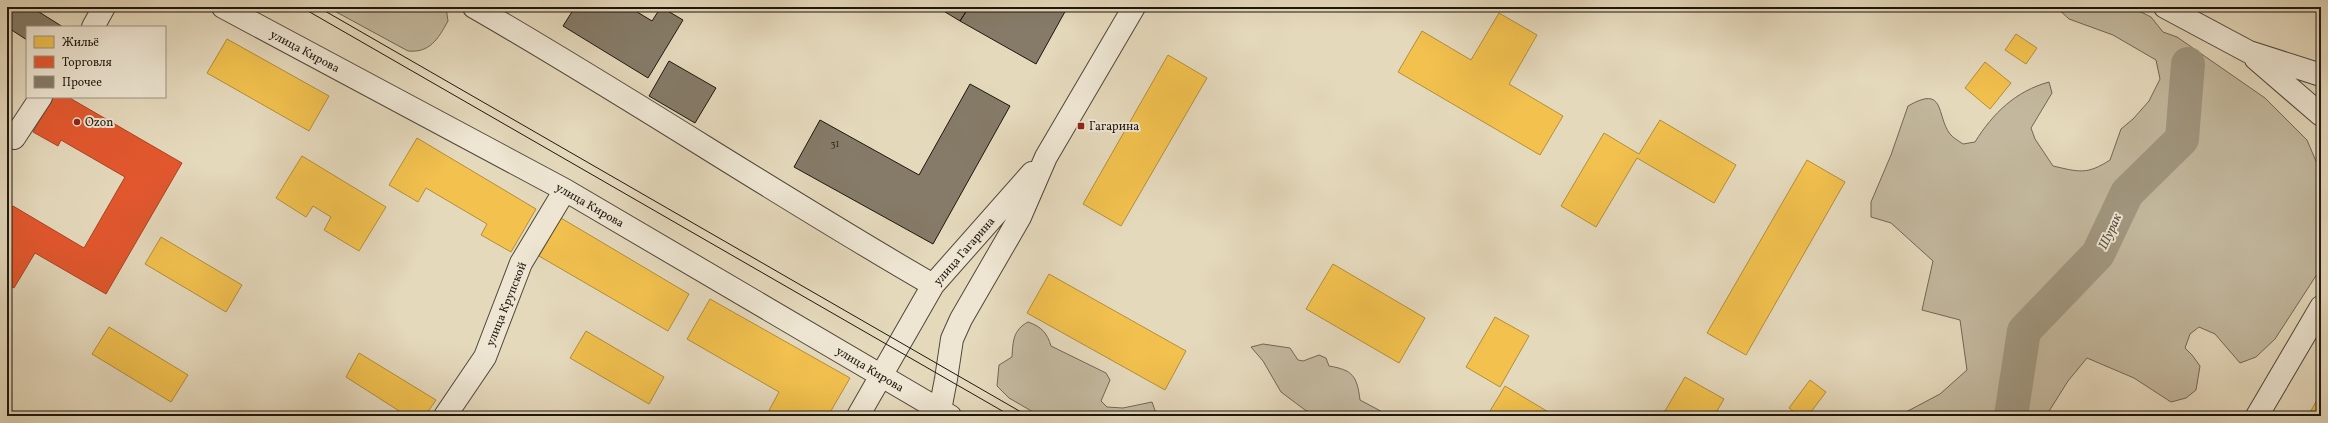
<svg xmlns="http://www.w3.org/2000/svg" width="2328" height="423" font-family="Vollkorn,serif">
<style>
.green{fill:#c3b89e;stroke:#706756}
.homes{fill:#f2c14e;stroke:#b28e3a}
.shops{fill:#e4572e;stroke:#a84424}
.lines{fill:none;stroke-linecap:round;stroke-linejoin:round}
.river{stroke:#a19780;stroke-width:34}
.building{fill:#857b68;stroke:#1d160d}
.minor-casing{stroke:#4f4739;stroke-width:24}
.minor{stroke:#eee6d3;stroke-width:22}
.tram{stroke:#1d160d;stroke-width:1}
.poi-dot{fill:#8f2418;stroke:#eee6d3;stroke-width:1.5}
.labels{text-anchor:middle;stroke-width:4;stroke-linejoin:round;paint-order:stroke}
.number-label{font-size:10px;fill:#372f24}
.street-label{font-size:12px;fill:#1d160d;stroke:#eee6d3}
.poi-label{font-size:12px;fill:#1d160d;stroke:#eee6d3;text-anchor:start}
.water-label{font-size:13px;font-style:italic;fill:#524a3b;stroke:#eee6d3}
</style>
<rect width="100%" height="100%" fill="#e5d9bc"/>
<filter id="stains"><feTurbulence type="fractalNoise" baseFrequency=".005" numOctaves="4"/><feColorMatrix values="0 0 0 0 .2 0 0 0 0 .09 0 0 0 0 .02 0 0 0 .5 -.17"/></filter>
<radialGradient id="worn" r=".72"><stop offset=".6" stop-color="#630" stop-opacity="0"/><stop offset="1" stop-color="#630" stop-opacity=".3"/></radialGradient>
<!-- green -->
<path class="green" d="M327,7H446L448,21C438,39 430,53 408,51Z
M2056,7H2131L2151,17L2163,32L2177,37L2265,98L2307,140L2321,173V268L2275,339L2256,357L2240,363L2215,334L2199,327L2190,334L2185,348L2192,355L2200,366L2196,390L2186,398L2171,402L2134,378L2087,358L2068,381L2046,416H1905L1906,412L1940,394L1967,370L1960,320L1922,310L1933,261L1891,223L1871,217V202L1891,155L1908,106C1946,84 1936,116 1950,134C1953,138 1959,141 1963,144L1975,142C1993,113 2016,91 2049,82L2052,93L2031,128L2035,139L2053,166C2079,172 2087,175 2110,160L2121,129L2133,119L2149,101L2160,79L2156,60L2113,35L2069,19Z
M1028,322C1042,327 1047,333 1051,346L1106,373L1110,380L1101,401L1107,407L1123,408L1152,402L1157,416H1040L1009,398L997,386L999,365L1012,357C1013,341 1013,330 1028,322Z
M1263,344L1290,348L1298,360L1303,361L1319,355L1326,358L1329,366C1353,370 1357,376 1360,400L1390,416H1319L1305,410L1281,392L1263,361L1251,347Z"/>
<!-- homes -->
<path class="homes" d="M1499,13L1537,35L1509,84L1563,116L1540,155L1398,72L1422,31L1471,60Z
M2016,34L2037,48L2026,64L2005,50Z
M227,39L329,96L309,131L207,73Z
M1168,55L1207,78L1121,226L1083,204Z
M1985,62L2011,83L1990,109L1965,88Z
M1660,120L1736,165L1714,203L1637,158L1596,227L1561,206L1604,133L1639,154Z
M417,138L536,209L511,252L481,235L487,224L426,188L418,202L389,185Z
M302,156L386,207L359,251L324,230L331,217L313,206L306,217L276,198Z
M1807,160L1845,182L1746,355L1707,333Z
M561,218L689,294L668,331L539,256Z
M161,237L242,285L226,312L145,264Z
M1333,264L1425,318L1399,363L1306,309Z
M1049,274L1186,351L1165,390L1027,313Z
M710,299L850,378L828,416H766L779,392L687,339Z
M1495,317L1529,336L1500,387L1466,367Z
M109,327L188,375L171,402L92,354Z
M586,331L664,377L649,404L570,358Z
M359,353L436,400L425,416H407L346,377Z
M1685,377L1724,399L1714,416H1662Z
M1810,380L1826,392L1808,416H1799L1789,408Z
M1505,386L1555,416H1487Z
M2321,393V416H2308Z"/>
<!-- shops -->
<path class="shops" d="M53,97H68L182,163L106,294L35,253L14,288L7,284V213L13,206L84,248L125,177L61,140L58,146L33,132Z"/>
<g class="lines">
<!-- river -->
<path class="river" d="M2011,416L2024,331L2098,254L2127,193L2182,139L2188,64"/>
</g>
<!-- building -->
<path class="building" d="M7,7H31L63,27H27V40L7,27Z
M575,7H629L652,21L661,7L683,20L648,78L563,26Z
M937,7H969L960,21Z
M969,7H1065L1067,8L1036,64L960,21Z
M669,61L716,88L695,123L649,96Z
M970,84L1010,106L933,244L794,167L820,120L919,175Z"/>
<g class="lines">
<defs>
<path id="minor" d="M223,7L565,190L950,416
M474,7C629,96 778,196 933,285
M2165,7L2249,52L2321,75
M93,27L104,7
M2256,59L2321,115
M7,134L14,138L41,97
M445,416L485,357L521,263L565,190
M858,416L933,285L1032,173
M936,416L940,410L946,379L952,339L961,319L1020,217L1046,157L1134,7
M2257,416L2321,307"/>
</defs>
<!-- minor casing -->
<use href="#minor" class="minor-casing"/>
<!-- minor -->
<use href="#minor" class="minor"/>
<!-- tram -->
<path class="tram" d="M301,7L1011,416
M318,7L1028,416"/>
</g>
<!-- markers -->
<g class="poi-dot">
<circle cx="77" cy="122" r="4"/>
<rect x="1077" y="122" width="8" height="8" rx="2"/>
</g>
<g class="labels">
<!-- number labels -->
<g class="number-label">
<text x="835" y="147">31</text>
</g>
<!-- street labels -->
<g class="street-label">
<text transform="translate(305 51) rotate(28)" y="4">улица Кирова</text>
<text transform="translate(590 205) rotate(30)" y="4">улица Кирова</text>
<text transform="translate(964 251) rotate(-49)" y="4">улица Гагарина</text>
<text transform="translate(506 304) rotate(-68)" y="4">улица Крупской</text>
<text transform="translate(870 369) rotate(31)" y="4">улица Кирова</text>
</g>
<!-- poi labels -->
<g class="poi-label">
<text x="85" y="126">Ozon</text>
<text x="1089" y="130">Гагарина</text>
</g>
<!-- water labels -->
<g class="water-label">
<text transform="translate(2109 231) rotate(-65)" y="5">Шурак</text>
</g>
</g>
<!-- margin -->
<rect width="2328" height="423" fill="none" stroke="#e5d9bc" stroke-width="24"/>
<rect x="8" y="8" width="2312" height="407" fill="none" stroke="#1d160d" stroke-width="2"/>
<rect x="12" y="12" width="2304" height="399" fill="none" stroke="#1d160d"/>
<!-- legend -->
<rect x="26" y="26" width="140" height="72" fill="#eee6d3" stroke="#9a9384"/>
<rect x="34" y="36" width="20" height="12" fill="#f2c14e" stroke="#9a9384"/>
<text x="62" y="46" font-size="12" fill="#1d160d">Жильё</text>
<rect x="34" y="56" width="20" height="12" fill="#e4572e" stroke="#9a9384"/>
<text x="62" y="66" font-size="12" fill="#1d160d">Торговля</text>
<rect x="34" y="76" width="20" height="12" fill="#857b68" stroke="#9a9384"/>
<text x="62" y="86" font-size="12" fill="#1d160d">Прочее</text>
<rect width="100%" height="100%" filter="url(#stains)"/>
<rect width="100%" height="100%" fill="url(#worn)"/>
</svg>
